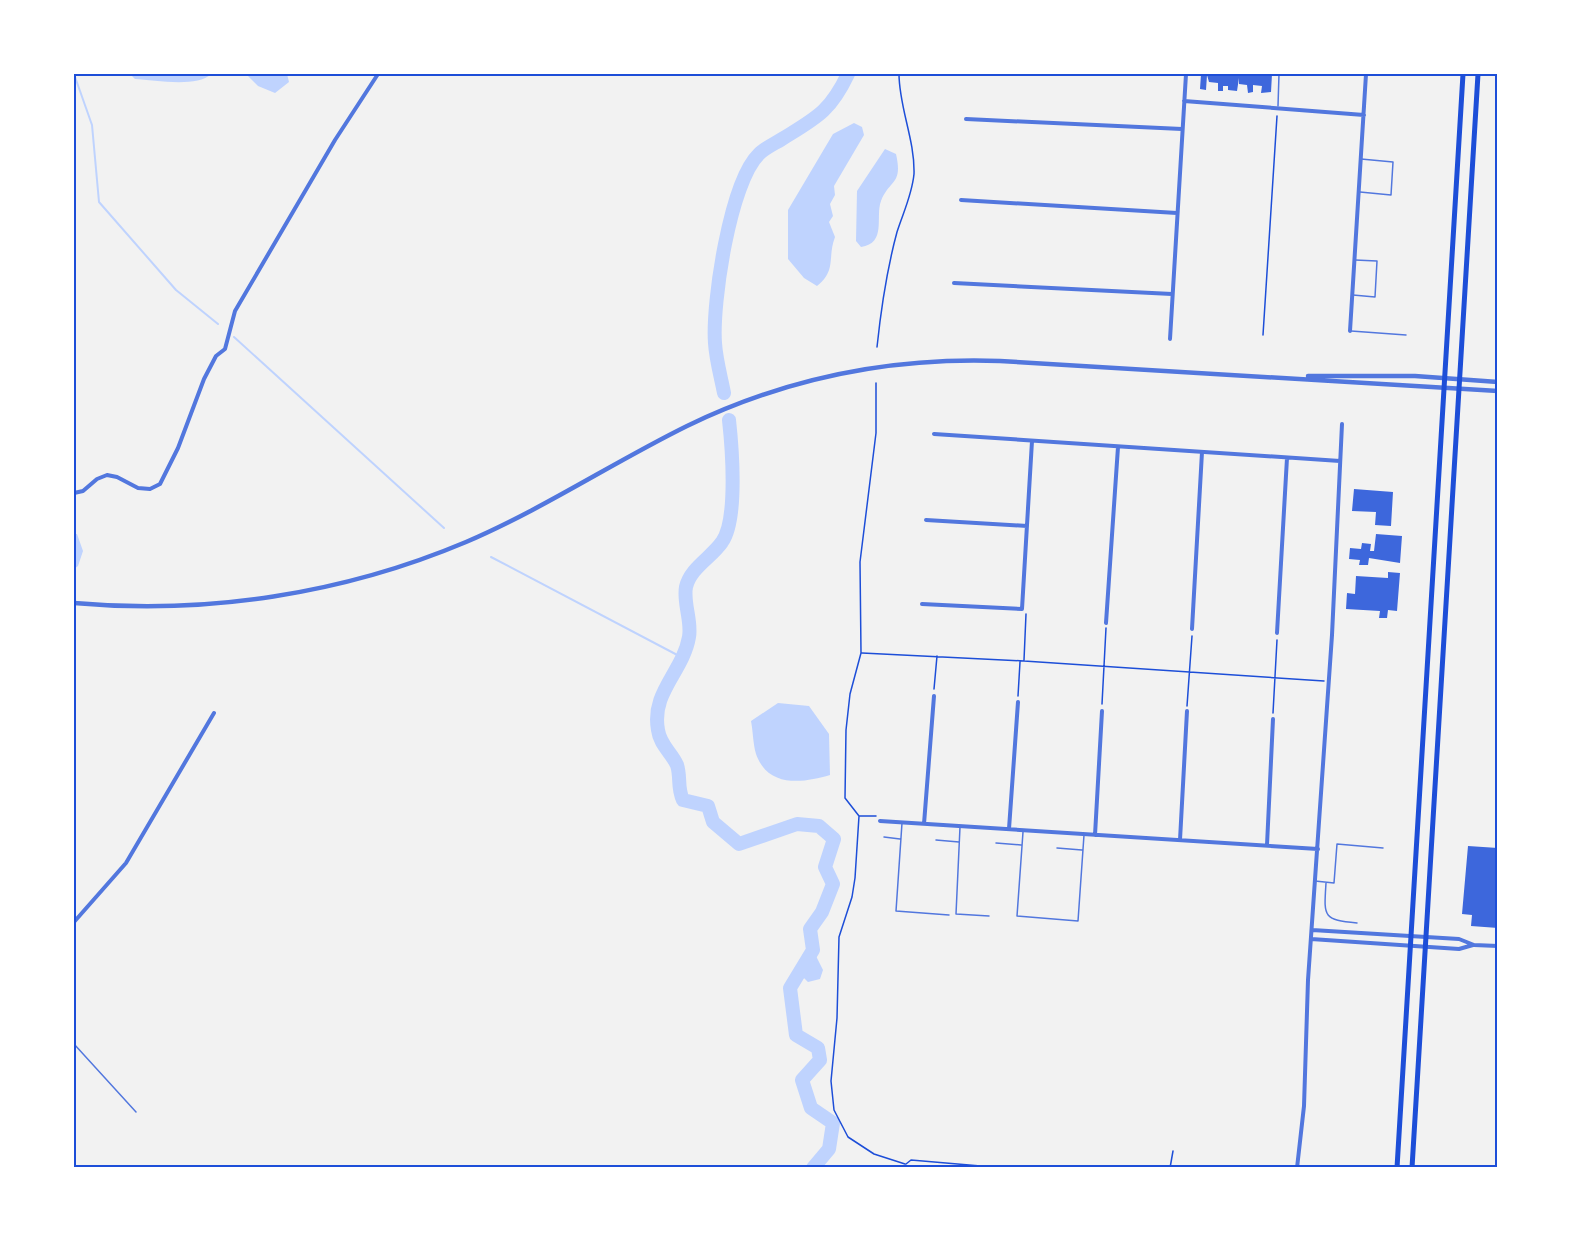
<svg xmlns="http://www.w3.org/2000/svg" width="1571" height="1241" font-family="'Work Sans',sans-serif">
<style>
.water{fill:#bfd3fe}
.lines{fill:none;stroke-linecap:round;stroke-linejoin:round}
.stream{stroke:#bfd3fe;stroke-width:2}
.river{stroke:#bfd3fe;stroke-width:14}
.building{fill:#3d67dc}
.path{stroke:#1d4ed8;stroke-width:1.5}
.service{stroke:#5277de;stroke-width:1.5}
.minor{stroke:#5277de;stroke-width:4}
.tertiary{stroke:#5277de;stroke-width:4.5}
.secondary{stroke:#1d4ed8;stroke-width:5}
.neatline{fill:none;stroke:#1d4ed8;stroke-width:2}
</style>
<rect width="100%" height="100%" fill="#f2f2f2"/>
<!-- water -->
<path class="water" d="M130,74H211C197,88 154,80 135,79Z
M246,74H287L289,82L275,93L258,86Z
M854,123L862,127L864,135L834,186L835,195L830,204L833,216L829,222L835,237C827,258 837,270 817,286L804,278L788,259V210L833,134Z
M885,149L896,154C903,185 890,179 881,201C875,217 887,243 861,247L856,241L857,191Z
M74,534H77L83,551L78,566L74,569Z
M778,703L809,706L829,734L830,775C803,783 768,788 756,754C753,744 753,731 751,721Z
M813,950L823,970L820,979L808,982L799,973Z"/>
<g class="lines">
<!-- stream -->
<path class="stream" d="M74,74L92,125L99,202L176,290L218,324
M234,337L444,528
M491,557L683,658"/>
<!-- river -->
<path class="river" d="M724,393C721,377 716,360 715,343C712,303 730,182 759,154C765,148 774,144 782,139C816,118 830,112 848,74
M729,420C732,447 738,520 722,542C712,557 690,568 686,587C683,603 692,621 689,637C683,672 651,692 658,730C660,745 671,752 677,765C681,777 677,788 683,800L708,806L713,822L739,844L797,824L819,826L834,839L825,867L833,884L822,912L810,929L813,950L790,988L796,1035L818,1048L820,1060L802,1080L811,1108L833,1123L829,1149L813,1168"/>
</g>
<!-- building -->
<path class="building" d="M1201,74H1272L1271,92L1261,93L1262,86L1253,85V92L1248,93L1247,85L1239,84V78L1237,91L1228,90V86H1223V91H1218V83L1209,82L1207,75L1206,90L1200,89Z
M1354,489L1393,492L1391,526L1375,525L1376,512L1352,511Z
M1376,534L1402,536L1400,563L1369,558L1368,565H1359L1360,560L1349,559L1350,548L1361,549L1362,543L1371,544L1370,551H1374Z
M1388,572L1400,573L1397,611L1388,610L1387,618H1379L1380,611L1346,609L1347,593L1355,594L1356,576L1388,578Z
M1468,846L1498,848V928L1471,926L1472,915L1462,914Z"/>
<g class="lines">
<!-- path -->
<path class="path" d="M1263,335L1277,116
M877,347C881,309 887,269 897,232C903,213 912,195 914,174C915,140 899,107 899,74
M876,383V433L860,562L861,653L850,694L846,730L845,798L859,816L855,878L852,897L839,937L837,1018L831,1081L834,1110L848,1137L874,1154L905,1164
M862,653L1024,661L1324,681
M1024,660L1026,614
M934,689L937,656
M1018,696L1020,662
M1102,704L1106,628
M1187,706L1192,636
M1273,713L1277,640
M859,816H876
M906,1164L911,1160L1004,1168
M1170,1168L1173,1151"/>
<!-- service -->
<path class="service" d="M1278,106L1279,74
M1360,192L1391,195L1393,162L1361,159
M1353,295L1375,297L1377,261L1355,260
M1351,331L1406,335
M902,823L896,911L949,915
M960,827L956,914L989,916
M1023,832L1017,916L1078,921L1084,835
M884,837L900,839
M936,840L959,842
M996,843L1021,845
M1057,848L1082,850
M1315,881L1334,883L1337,844L1383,848
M1326,883C1324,916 1322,920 1357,923
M74,1044L136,1112"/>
<!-- minor -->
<path class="minor" d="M1184,101L1364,115
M966,119L1182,129
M961,200L1177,213
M954,283L1172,294
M1350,331L1366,74
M1170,339L1186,74
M934,434L1340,461
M74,493L83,491L97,479L107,475L117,477L138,488L150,489L160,484L178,448L204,379L216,356L225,349L235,311L335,140L378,74
M926,520L1027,526
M922,604L1022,609L1032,441
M1106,623L1118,447
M1192,629L1202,452
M1277,633L1287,458
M880,821L1318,849
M924,824L934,696
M1009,829L1018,702
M1095,835L1102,711
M1180,840L1187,711
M1267,845L1273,719
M74,922L126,863L214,713
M1312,930L1459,939L1474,945L1498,946
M1311,939L1459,949L1473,945
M1297,1168L1304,1106L1308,980L1332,635L1342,424"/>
<!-- tertiary -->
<path class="tertiary" d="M1308,376H1415L1498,382
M74,603C206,615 343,594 466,542C543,509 612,463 687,426C786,378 890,357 1000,361L1498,391"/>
<!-- secondary -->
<path class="secondary" d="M1397,1168L1463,74
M1412,1168L1478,74"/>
</g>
<!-- border -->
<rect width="1571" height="1241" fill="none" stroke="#ffffff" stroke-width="150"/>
<rect x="75" y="75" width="1421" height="1091" class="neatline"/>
</svg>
